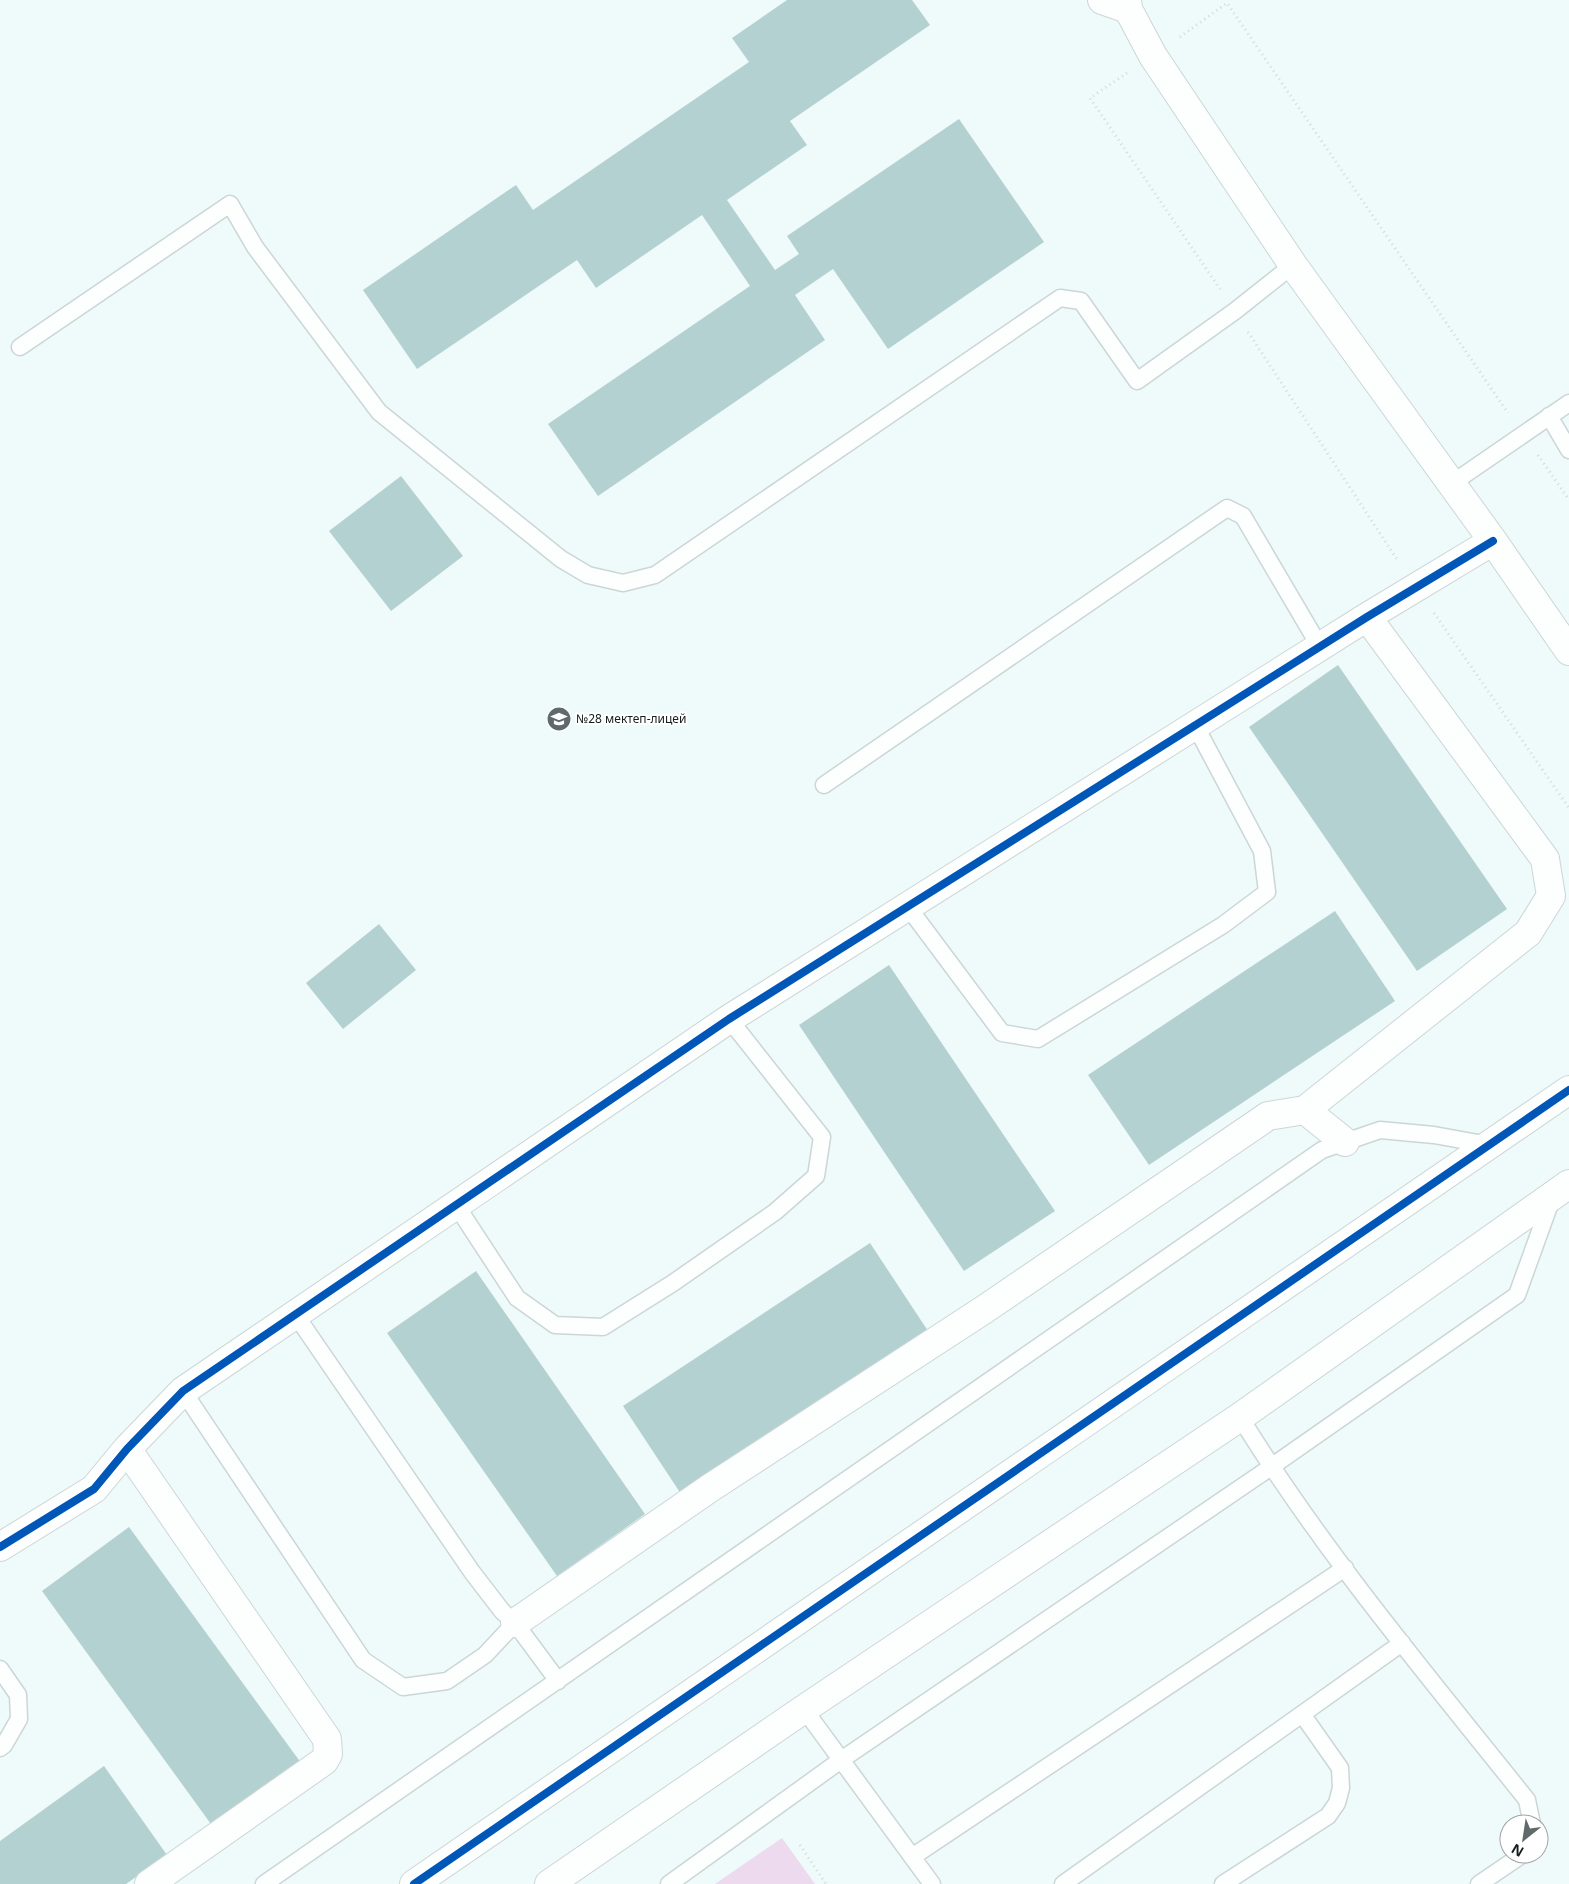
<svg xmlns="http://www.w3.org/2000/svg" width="1569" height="1884" font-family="'Noto Sans',sans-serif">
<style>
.green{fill:#eddaee}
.building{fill:#b4d1d2}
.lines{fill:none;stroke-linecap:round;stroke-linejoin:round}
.lane-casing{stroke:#ccd6d6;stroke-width:19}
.street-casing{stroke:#ccd6d6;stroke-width:30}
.secondary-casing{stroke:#ccd6d6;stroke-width:30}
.path{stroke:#d5d8d8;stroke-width:3;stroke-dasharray:1 4;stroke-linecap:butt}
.lane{stroke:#fdfefe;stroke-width:16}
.street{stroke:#fdfefe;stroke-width:28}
.secondary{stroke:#fdfefe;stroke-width:28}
.cycleway-casing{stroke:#fff;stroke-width:11}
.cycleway{stroke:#0057b8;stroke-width:8}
.labels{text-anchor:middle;stroke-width:4;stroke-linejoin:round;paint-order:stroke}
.poi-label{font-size:12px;fill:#141c1d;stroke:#fff;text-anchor:start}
</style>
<rect width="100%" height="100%" fill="#effafa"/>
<!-- green -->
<path class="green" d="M782,1838L815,1884H715Z"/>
<!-- building -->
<path class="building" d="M787,0H912L930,25L790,121L807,145L727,200L775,270L799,254L787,236L959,119L1044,242L888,349L833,269L795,295L825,340L598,496L548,424L750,286L702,215L596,288L577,260L417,369L363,290L516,185L533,210L749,62L732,38Z
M401,476L463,556L391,611L329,531Z
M1338,665L1507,909L1417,971L1249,727Z
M1335,911L1395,1001L1149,1165L1088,1075Z
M379,924L416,970L343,1029L306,983Z
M889,965L1055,1211L964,1271L799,1025Z
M870,1243L930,1334L683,1497L623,1406Z
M476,1271L645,1514L557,1576L387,1333Z
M129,1527L304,1767L216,1831L42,1591Z
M104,1766L167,1855L126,1884H0V1841Z"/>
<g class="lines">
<defs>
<path id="lane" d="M20,347L230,204L255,247L379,412L561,559L588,575L623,583L655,575L1060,298L1081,301L1137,381L1235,311L1293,265
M1549,416L1569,450
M1451,484L1569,403
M824,785L1227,508L1243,516L1320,647
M908,907L1002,1033L1038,1039L1223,925L1267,892L1262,851L1195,725
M456,1205L517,1298L555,1325L603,1327L673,1283L775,1212L816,1176L822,1137L729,1019
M295,1314L472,1572L502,1611L515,1623L558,1681
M183,1391L363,1660L403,1687L447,1681L485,1655L515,1623
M1240,1417C1324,1553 1428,1676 1527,1800L1532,1824
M0,1669L18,1695L19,1719L4,1745L0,1748
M804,1709L932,1884
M912,1857L1345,1568
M264,1884L1322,1150L1380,1130L1434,1135L1489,1145
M669,1884L841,1760L1271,1467L1517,1295L1552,1198
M1063,1884L1402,1643
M1223,1884L1328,1816L1337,1803L1341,1788L1340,1768L1302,1714
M1479,1884L1523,1854"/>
<path id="street" d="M1102,0L1128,9
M1127,0L1128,9L1153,56L1293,265L1493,541L1569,651
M1305,1110L1528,933L1551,896L1545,859L1367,617
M127,1449L327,1739L328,1754L324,1761L149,1884
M0,1547L94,1489L127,1449L183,1391L729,1019L1367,617L1493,541
M515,1623L710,1488L985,1309L1268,1116L1305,1110L1345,1142"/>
<path id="secondary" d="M414,1884L1569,1090
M549,1884L804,1709L1240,1417L1569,1184"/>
</defs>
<!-- lane casing -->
<use href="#lane" class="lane-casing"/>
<!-- street casing -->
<use href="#street" class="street-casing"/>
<!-- secondary casing -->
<use href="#secondary" class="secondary-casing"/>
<!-- path -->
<path class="path" d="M1180,37L1227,3L1508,413
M1127,73L1090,98L1220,289
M1248,332L1398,561
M1538,455L1569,500
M1434,613L1569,808
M800,1845L826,1884"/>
<!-- lane -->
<use href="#lane" class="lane"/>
<!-- street -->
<use href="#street" class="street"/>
<!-- secondary -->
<use href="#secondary" class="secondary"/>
<defs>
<path id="cycleway" d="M0,1547L94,1489L127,1449L183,1391L729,1019L1367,617L1493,541
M414,1884L1569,1090"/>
</defs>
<!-- cycleway casing -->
<use href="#cycleway" class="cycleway-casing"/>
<!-- cycleway -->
<use href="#cycleway" class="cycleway"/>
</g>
<!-- icons -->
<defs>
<symbol id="school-disc" viewBox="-11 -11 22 22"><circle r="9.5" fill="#616a6a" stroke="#fff"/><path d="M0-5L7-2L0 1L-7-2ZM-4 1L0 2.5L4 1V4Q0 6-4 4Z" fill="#fff"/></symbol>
</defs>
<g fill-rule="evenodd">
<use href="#school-disc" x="545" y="705" width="28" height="28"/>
</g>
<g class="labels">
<!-- poi labels -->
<g class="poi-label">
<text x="576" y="723">№28 мектеп-лицей</text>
</g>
</g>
<!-- north arrow -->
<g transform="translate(1524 1839) rotate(210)"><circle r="24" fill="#ffffff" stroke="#a1a4a5"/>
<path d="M0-4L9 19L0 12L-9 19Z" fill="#616a6a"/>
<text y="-8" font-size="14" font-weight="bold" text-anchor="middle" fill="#141c1d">N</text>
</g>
</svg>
